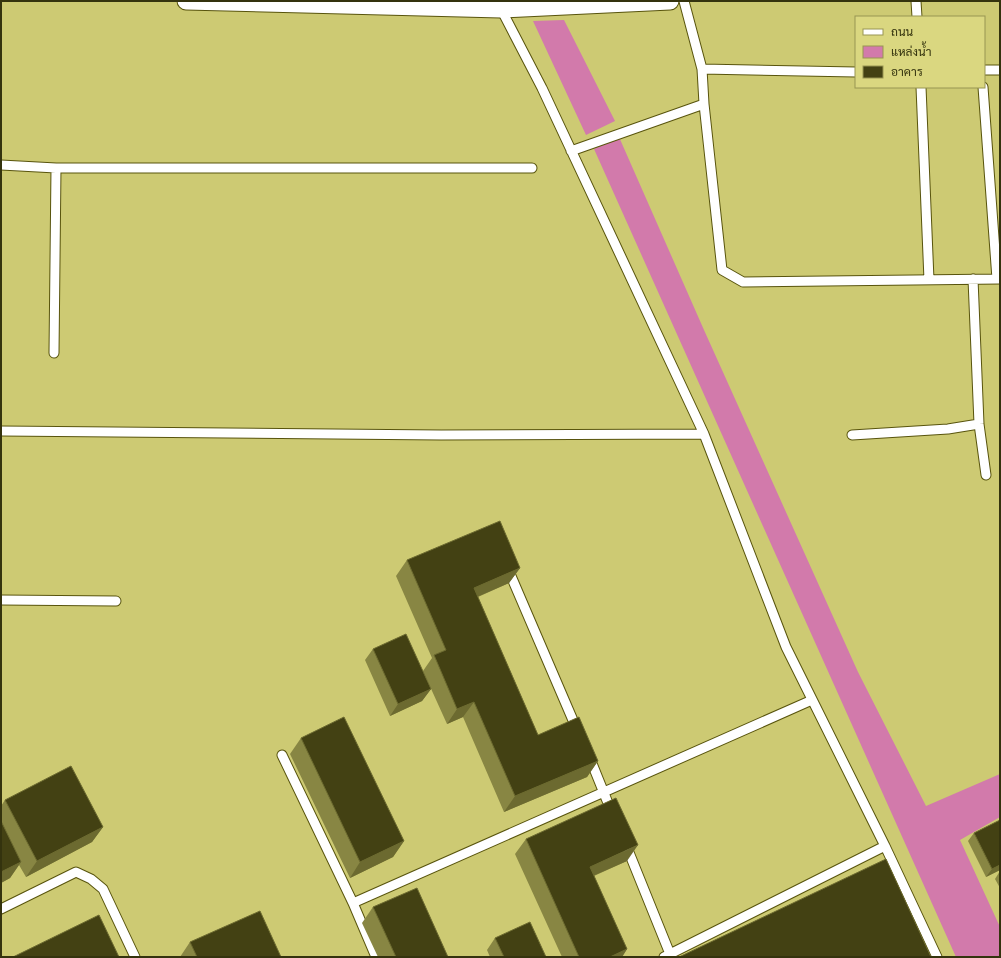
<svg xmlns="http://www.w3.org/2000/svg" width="1001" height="958" font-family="'Work Sans',Sarabun,sans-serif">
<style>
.water{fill:#d27aab}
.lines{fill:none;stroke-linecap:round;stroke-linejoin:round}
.lane-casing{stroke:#58540d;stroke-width:11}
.street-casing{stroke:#58540d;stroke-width:19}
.lane{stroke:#fff;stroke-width:9}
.street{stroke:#fff;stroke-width:17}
.wall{fill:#888643}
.shaded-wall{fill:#6c6a30}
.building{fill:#434113;stroke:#6c6a30}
</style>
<rect width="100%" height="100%" fill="#cdca73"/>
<!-- water -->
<path class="water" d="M564,20L615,121L586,135L533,21Z
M619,137L704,330L858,672L926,806L1000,774V817L960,840L1000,927V957H956L594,149Z"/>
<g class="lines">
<defs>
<path id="lane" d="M684,1L702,69L704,104L722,270L743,282L1000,279
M916,1L917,17
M501,9L542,88L704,434L786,647L885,846L937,957
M702,69L856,72
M984,70H1000
M921,87L929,280
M983,87L997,279
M571,151L704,104
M1,165L56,168H532
M973,279L979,424L986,475
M54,353L56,168
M1,431L441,435L704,434
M852,435L948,429L979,424
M508,569L578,732
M1,600L116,601
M282,755L353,903L376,957
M589,756L612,813
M626,845L670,954
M353,903L812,700
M1,909L76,872L91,879L103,889L135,957
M664,957L885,846"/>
<path id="street" d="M186,1L501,9L670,1"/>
</defs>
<!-- lane casing -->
<use href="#lane" class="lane-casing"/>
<!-- street casing -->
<use href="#street" class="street-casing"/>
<!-- lane -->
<use href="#lane" class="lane"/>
<!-- street -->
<use href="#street" class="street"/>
</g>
<!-- wall -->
<path class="wall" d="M407,560L520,568L509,583L478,597L538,735L598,761L587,777L504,812L463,717L447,724L423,671L432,658L396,576Z
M373,649L431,689L422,701L390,716L365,660Z
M301,738L404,841L393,857L350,878L290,754Z
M5,800L103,827L92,842L26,877L19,865L10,878L1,883V806Z
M974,833L1000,870L986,877L968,841Z
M526,839L627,861L594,876L627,949L622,957H562L515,854Z
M1000,871V888L995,879Z
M373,907L448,957H378L362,923Z
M495,938L546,957H490L487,950Z
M190,942L281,957H180Z"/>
<!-- shaded-wall -->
<path class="shaded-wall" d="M520,568L509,583L463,603L474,588Z
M431,689L422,701L390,716L398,704Z
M474,702L463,717L447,724L457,709Z
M598,761L587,777L504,812L515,796Z
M103,827L92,842L26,877L37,861Z
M404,841L393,857L350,878L360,862Z
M638,845L627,861L579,882L590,867Z
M21,862L10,878L1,883V872Z
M1000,865V870L986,877L992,869Z
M627,949L622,957H610Z"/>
<!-- building -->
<path class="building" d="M500,521L520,568L474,588L538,735L579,717L598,761L515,796L474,702L457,709L434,655L446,650L407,560Z
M406,634L431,689L398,704L373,649Z
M344,717L404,841L360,862L301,738Z
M71,766L103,827L37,861L5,800Z
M616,798L638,845L590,867L627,949L610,957H579L526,839Z
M1000,820V865L992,869L974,833Z
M1,821L21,862L1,872Z
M886,859L931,957H679Z
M417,888L448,957H396L373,907Z
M260,911L281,957H197L190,942Z
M99,915L119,957H13Z
M530,922L546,957H504L495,938Z"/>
<!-- border -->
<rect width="1001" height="958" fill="none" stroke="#34330e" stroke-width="4"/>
<!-- legend -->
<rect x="855" y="16" width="130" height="72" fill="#dad780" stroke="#989552"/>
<rect x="863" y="29" width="20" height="6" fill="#ffffff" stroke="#989552"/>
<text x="891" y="36" font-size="12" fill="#34330e">ถนน</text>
<rect x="863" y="46" width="20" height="12" fill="#d27aab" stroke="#989552"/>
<text x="891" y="56" font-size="12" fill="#34330e">แหล่งน้ำ</text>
<rect x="863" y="66" width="20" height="12" fill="#434113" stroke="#989552"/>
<text x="891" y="76" font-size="12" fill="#34330e">อาคาร</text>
</svg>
